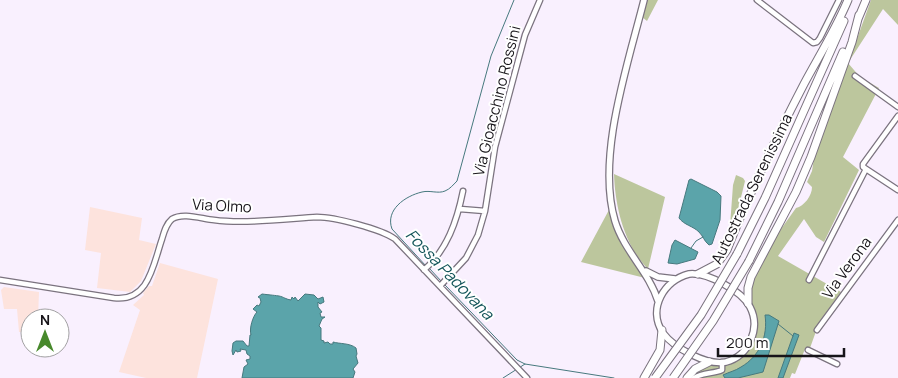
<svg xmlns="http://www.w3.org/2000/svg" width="898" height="378" font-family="Manrope,sans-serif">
<rect width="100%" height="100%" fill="#f9f0fe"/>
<path fill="#fde3dd" d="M90 207 142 218 139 240 156 244 141 281 130 292 97 288 101 253 85 250Z
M160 263 218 279 197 378H146L119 372 140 310 133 305 144 295 143 293 149 286H152Z
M4 287 39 292 38 318H30V332H19L17 309H4L1 290Z"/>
<path fill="#bcc69d" d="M646 0H658L647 21 642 17Z
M871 0H898V25L883 9 848 63 860 77 879 88 843 157 859 170 824 242 816 237 804 219 778 256 841 292 819 323 810 348 805 349 795 374 792 373 790 378H687L690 375 708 365 726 363 738 358 757 325 755 312 751 301 749 286 776 236 796 208C804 206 812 196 812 187L807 182 812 171 814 158Z
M614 174 665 197 648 269C624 245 615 206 614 174Z
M736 175 743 178 745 181 734 226 725 242 730 226 733 185Z
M610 208C619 235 627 256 645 278L581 262Z"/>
<path fill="#5ba4aa" stroke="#47797e" d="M691 179 717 192 721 196 720 220 712 244 709 245C704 241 703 236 699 232 693 226 684 225 679 218L689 180Z
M675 240 698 252 695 259 677 264 668 263 672 245Z
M262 294C270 295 272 295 279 296 284 297 285 299 291 300L292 297 294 299 295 297 298 301 305 294 314 295 318 299 323 297 324 302 320 304 318 302V307L322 312 320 313 321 317H325L322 319 319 326 321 328V340L324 341V343L328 342 330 344H333V342C340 344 350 343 356 348L357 354 356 356 358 363 353 369 355 372 353 378H242L244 367 248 364 246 360 250 359V356L247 354 246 350 240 349 241 351 237 352 236 350 233 355 232 351 233 343 236 341H243L247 346H249L250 335H251C249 328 253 316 257 312L253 309 257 305 259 306 261 302 260 298 258 297Z
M765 315H769L779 321 763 372 738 378H725L723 375C729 372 735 371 741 367 760 356 768 336 765 315Z
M794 333 799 335 783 378H778Z"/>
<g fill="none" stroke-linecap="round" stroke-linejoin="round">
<path stroke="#47797e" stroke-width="1" d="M691 248 696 241 703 237
M426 266 392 229C385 210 405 196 422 192 430 190 438 194 445 191 450 189 453 185 457 181L491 56 514 0
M429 268 442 282
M445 285 517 360 525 364
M778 324 793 336
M503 378 525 364 614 378"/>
<defs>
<path id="minor" d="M757 0 813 43 817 42 820 38 839 0
M855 76 898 107
M898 116 863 164V167L898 190
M460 209 485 211
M424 270C447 250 457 221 463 191
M0 280 114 298C149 302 153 265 162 239 164 232 166 224 172 219 183 212 202 219 214 220 244 224 286 219 317 217 334 217 381 229 395 239L527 378
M809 280 866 169
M440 286 466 258 478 235 485 211 495 147 525 35 540 0
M817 330 898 220
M808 350 837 364
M694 378C703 372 713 374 722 370V362"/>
<path id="major" d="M644 0C628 64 596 157 615 221 624 251 649 272 658 301
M646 271 658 277 675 279
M689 274C707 272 742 291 750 307 761 328 749 356 726 362 707 366 674 348 663 333 647 309 664 280 689 274Z"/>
<path id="highway" d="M858 19 866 0
M737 254 765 198 844 21
M749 261 778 202 843 52
M698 274 717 264 727 250C749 193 776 138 804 84 819 56 836 29 848 0
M748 303V288L751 277 796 192 811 157 852 42 859 15
M644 378 660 350 662 330
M687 378 695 369 709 362"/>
</defs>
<use href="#minor" stroke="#7b737f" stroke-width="7"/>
<use href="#major" stroke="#7b737f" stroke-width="8"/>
<use href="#highway" stroke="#7b737f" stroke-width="9"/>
<use href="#minor" stroke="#fff" stroke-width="4.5"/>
<use href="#major" stroke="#fff" stroke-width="5.5"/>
<use href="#highway" stroke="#fff" stroke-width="7"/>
<defs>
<path id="highway-bridge" d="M655 378 701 315 737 254
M673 378 713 321 749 261"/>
</defs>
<use href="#highway-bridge" stroke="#7b737f" stroke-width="9" stroke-linecap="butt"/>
<use href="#highway-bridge" stroke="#fff" stroke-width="7"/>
</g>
<g text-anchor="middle" stroke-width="4" stroke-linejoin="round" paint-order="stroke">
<g font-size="15" fill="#171419" stroke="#fff">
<text transform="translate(497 101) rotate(-76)" y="5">Via Gioacchino Rossini</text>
<text transform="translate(752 189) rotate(-64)" y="5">Autostrada Serenissima</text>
<text transform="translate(222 206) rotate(3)" y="5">Via Olmo</text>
<text transform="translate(847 268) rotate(-54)" y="5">Via Verona</text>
</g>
<g font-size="16" font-style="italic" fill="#14555a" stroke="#fff">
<text transform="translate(450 274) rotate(46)" y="6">Fossa Padovana</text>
</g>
</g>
<g transform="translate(45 333)"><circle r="24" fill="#ffffff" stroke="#a2a1a3"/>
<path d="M0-4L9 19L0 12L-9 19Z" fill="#48892c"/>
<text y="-8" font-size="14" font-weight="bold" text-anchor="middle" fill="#171419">N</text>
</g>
<path d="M718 348v8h126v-8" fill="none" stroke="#171419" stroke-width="2.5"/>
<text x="726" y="348" font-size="15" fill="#171419" stroke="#ffffff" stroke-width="4" paint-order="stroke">200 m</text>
</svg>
